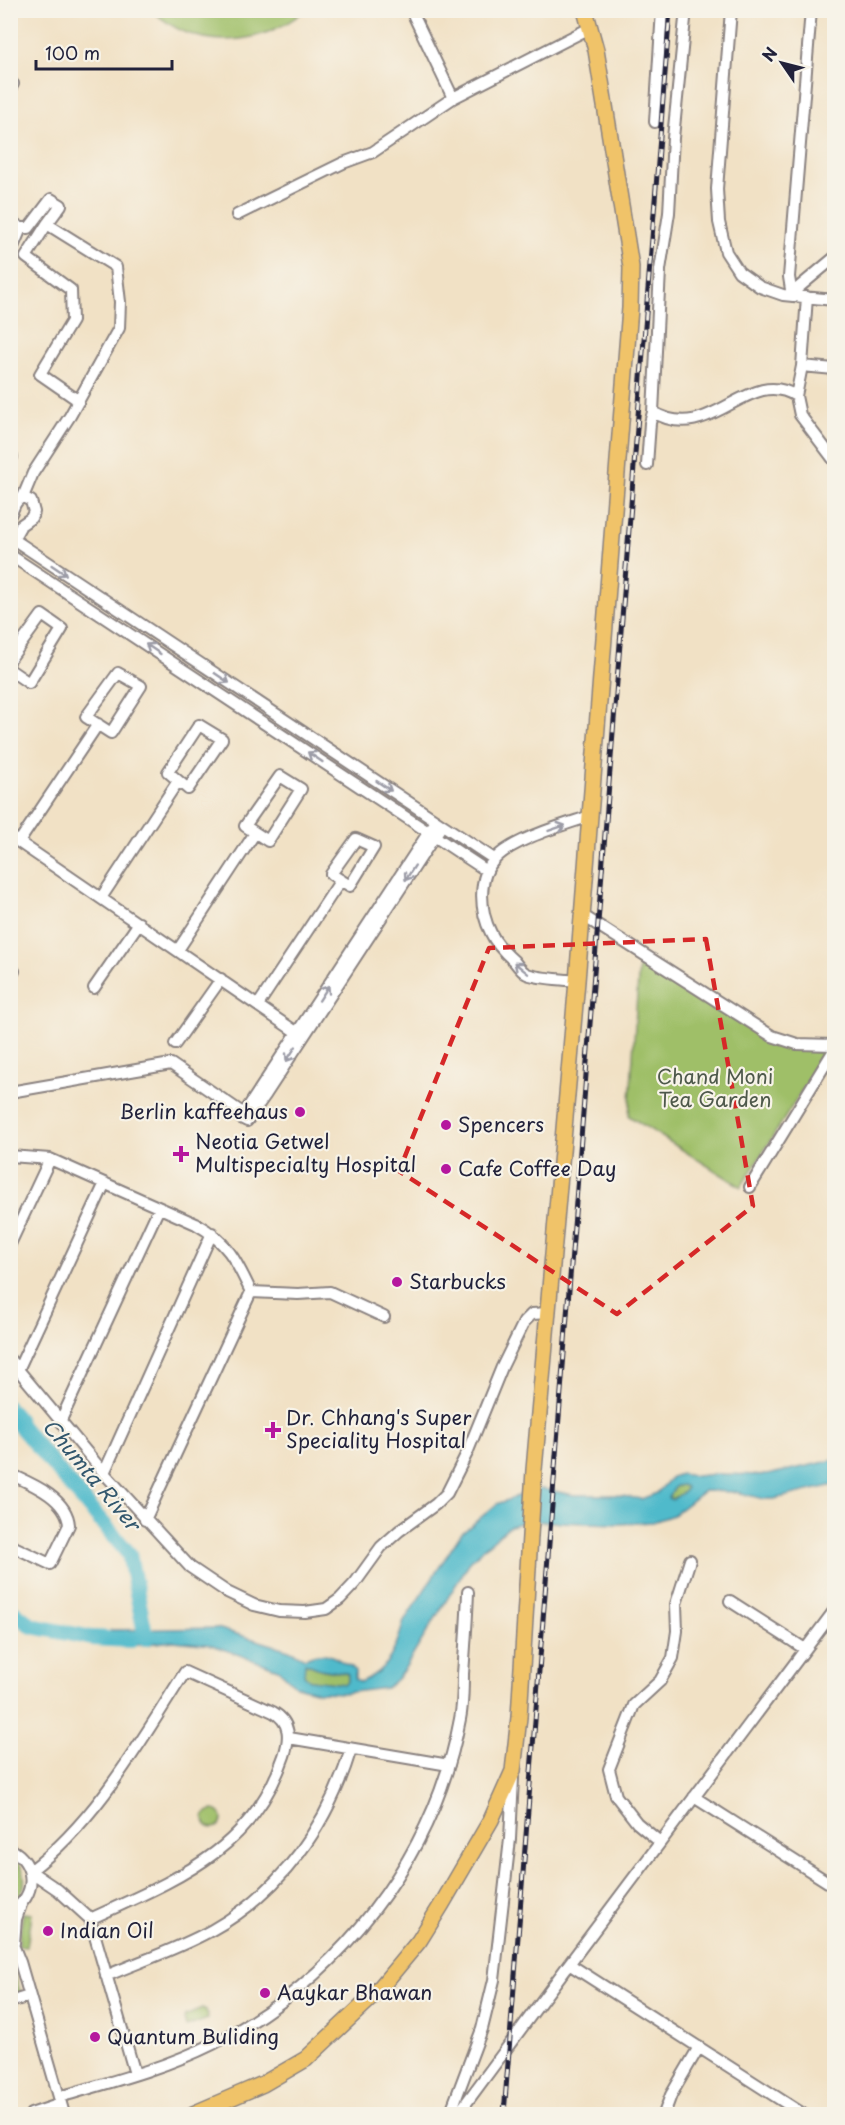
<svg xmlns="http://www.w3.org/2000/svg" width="845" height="2125" font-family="'Playpen Sans',sans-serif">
<rect width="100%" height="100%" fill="#f7f3e8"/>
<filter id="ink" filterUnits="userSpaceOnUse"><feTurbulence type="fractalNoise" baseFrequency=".0167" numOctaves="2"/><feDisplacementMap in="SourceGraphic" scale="12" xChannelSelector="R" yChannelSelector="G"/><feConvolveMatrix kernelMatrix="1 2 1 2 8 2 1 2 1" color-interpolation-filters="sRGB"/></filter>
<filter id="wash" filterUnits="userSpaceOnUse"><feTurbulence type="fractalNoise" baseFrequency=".008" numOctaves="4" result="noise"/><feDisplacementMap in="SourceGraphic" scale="24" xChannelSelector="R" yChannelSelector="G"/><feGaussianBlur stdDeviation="1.35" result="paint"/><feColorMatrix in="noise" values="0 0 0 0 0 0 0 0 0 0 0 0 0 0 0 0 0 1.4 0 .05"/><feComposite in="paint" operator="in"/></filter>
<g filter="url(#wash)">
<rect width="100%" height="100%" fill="#f1e1c5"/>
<path fill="#9fbf68" stroke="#607052" stroke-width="1.5" d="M153 11H304C261 47 196 52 153 11Z
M639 964H644L776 1045 825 1052 822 1059 741 1187 629 1116Z
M682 1485 686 1487 685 1491 672 1500 668 1498 676 1486Z
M305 1663 323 1670 345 1673 348 1675V1681L344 1684 310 1680 306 1678 303 1672Z
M204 1819a9 9 0 1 1 18 0a9 9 0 1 1-18 0Z
M11 1856C29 1868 29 1892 11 1904Z
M23 1913 32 1914 27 1947 18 1946Z
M10 1960 21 1994 14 1997 11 1985Z
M202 2009 206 2011 208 2019 186 2027 184 2019 185 2016Z"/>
<path fill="#4fbacb" stroke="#386e83" stroke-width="1.5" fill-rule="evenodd" d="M834 1460V1485L774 1499H764L736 1492 704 1491 673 1515 653 1522 619 1524 525 1521 508 1527 471 1560 405 1668 397 1679 386 1688 344 1693 319 1692 296 1686 278 1669 212 1645 174 1641 129 1646 108 1644 111 1630 217 1628 289 1650 305 1658C326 1648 333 1657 352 1667L355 1671V1679L361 1682C389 1670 396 1649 404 1621L461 1534 497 1504 531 1491 543 1489 574 1495H616L641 1499 657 1493 672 1477 680 1474 696 1476 715 1474 767 1475ZM682 1485 686 1487 685 1491 672 1500 668 1498 676 1486ZM305 1663 320 1669 345 1673 348 1675V1681L344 1684 310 1680 304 1675Z"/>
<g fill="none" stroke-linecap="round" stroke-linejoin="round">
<path stroke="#4fbacb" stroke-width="3" d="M10 1402C20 1412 28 1418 25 1432"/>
<path stroke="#4fbacb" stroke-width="16" d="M10 1414 129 1554 146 1638
M10 1609 32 1626 92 1638 131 1640"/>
</g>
</g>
<g filter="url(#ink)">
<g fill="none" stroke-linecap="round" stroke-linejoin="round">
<defs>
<path id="minor" d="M411 10 453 98
M731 10 717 189 719 222 726 252 739 272 760 287 783 295 834 300
M10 88 13 84
M655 122 662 10
M237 215 343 163 373 152 453 98 590 28
M10 221 21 228H29L51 199 61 205 47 224 116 267 120 302 119 328 70 416 33 473 23 497C13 502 15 507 10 515
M47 224 26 257 71 290 72 321 40 374 79 401
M10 254 21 228
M792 296 789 277 811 10
M792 296 798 288 834 258
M807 297 802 366 834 369
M796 396 802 366
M653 412C711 447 747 365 796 396L800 415 834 460
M10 456 12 457
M647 465 650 423 653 412 660 270 669 213 673 138 685 19
M10 537 494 859
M13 539 21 525 31 518 34 512 31 501 23 497
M10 555 487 871
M10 659 42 615 62 629 29 683 10 670
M118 673 141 686 111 733 86 717Z
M199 725 222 739 188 789 168 772Z
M280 776 301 789 268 841 245 826Z
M436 821 241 1118 247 1121 266 1094 442 825
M10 836 302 1036
M356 839 374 847 350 886 331 874Z
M19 842 98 724
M101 898 178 781
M582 915 772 1036 797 1044 834 1045
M178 950 255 833
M10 969 14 971 10 975
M577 981C562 979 540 979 527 974 522 972 517 965 514 961 505 953 496 944 491 933 480 912 477 877 495 859 513 839 564 825 590 816
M94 988 139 923
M258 1005 341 880
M175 1044 221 979
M10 1092 171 1064 244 1114
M10 1156 50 1159 196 1224C227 1241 236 1260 251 1292
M750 1187 834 1050
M10 1244 50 1159
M251 1292 298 1294 330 1292 384 1317
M10 1360 104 1473 190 1567 227 1592 254 1605 279 1611 305 1612 326 1609 340 1599 355 1583 381 1547 399 1531 436 1504 447 1493 467 1453 502 1367 524 1322 532 1314 549 1313
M18 1370 105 1183
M61 1420 159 1208
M104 1473 212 1233
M10 1474C32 1484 67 1498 69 1525L50 1564 10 1545
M145 1520 251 1292
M730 1601 805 1649
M289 1738 449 1765
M694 1797 834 1886
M660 1842 637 1823 616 1796 609 1769 634 1705 660 1681 673 1658 677 1631 676 1604 690 1560
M10 1849C37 1862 38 1898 10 1911
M90 1919C174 1880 252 1852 284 1756 290 1738 291 1722 273 1712L185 1672C140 1742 97 1820 30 1871L58 1890 90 1919 135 2074
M10 1937 20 1962 64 2114
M14 1943 16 1919 21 1905
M569 1964 803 2114
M106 1976C141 1961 178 1949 212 1930 282 1891 328 1825 351 1749
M10 2002 29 1996
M59 2097C111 2082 165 2068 213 2044 339 1980 434 1859 460 1719 463 1704 463 1689 463 1674 465 1647 467 1619 468 1592
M31 2114 61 2104
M450 2114 482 2029 494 1980 510 1839 513 1778
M458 2114 569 1964 834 1611
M664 2114 671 2095 699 2047"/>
<path id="highway" d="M193 2114 263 2084 306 2059 375 1994 419 1941 442 1904 491 1820 513 1771 519 1717 534 1470 577 981 630 308 631 267 627 242 596 50 585 10"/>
</defs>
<use href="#minor" stroke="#8a8280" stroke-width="14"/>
<use href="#highway" stroke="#8a8280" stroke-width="18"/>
<use href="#minor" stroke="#fff" stroke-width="10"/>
<use href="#highway" stroke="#f0c369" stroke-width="15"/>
<defs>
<path id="rail" d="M504 2114 670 10"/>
</defs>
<use href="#rail" stroke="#22223b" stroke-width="5"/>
<use href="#rail" stroke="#f7f3e8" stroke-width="3" stroke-dasharray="9" stroke-linecap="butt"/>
</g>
<defs><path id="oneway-shaft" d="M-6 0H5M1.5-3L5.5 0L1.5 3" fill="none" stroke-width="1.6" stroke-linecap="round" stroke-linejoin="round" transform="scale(1.5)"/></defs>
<g stroke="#9c9ca7">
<use href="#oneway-shaft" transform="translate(59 570) rotate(34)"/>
<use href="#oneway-shaft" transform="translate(153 649) rotate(-146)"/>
<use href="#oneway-shaft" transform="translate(222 678) rotate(34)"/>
<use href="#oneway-shaft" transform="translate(315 757) rotate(-146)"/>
<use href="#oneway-shaft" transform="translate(384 786) rotate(34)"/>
<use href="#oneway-shaft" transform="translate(557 828) rotate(-19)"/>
<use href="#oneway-shaft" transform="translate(410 873) rotate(123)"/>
<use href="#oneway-shaft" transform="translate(521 968) rotate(-141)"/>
<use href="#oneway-shaft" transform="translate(324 993) rotate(-57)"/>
<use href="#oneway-shaft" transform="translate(291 1054) rotate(123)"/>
</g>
</g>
<path fill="none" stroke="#d62828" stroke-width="4.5" stroke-dasharray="12 8" stroke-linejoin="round" d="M706 939 753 1206 617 1314 399 1171 489 948Z"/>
<g fill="#b5179e" stroke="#f7f3e8" stroke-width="2">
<circle cx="300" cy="1112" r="6"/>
<circle cx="446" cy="1125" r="6"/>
<path d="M178 1145h6v6h6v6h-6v6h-6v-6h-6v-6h6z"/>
<circle cx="446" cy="1169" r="6"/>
<circle cx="397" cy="1282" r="6"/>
<path d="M270 1421h6v6h6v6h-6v6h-6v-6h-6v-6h6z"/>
<circle cx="48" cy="1931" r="6"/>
<circle cx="265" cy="1993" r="6"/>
<circle cx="95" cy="2037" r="6"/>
</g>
<g text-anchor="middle" stroke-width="4.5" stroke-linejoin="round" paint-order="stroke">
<g font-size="20" fill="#4e594b" stroke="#f7f3e8">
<text x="715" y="1084">Chand Moni<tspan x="715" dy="23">Tea Garden</tspan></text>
</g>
<g font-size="20" fill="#22223b" stroke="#f7f3e8" text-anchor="start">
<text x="288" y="1119" text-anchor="end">Berlin kaffeehaus</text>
<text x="458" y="1132">Spencers</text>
<text x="195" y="1149">Neotia Getwel<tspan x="195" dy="23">Multispecialty Hospital</tspan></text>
<text x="458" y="1176">Cafe Coffee Day</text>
<text x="409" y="1289">Starbucks</text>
<text x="286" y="1425">Dr. Chhang's Super<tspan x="286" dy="23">Speciality Hospital</tspan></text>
<text x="60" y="1938">Indian Oil</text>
<text x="277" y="2000">Aaykar Bhawan</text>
<text x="107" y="2044">Quantum Buliding</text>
</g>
<g font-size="21" font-style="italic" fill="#32576d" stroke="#f7f3e8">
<text transform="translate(91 1475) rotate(50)" y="7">Chumta River</text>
</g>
</g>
<rect width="845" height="2125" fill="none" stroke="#f7f3e8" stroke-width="36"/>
<g transform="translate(782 63) rotate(305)" stroke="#f7f3e8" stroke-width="4.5" paint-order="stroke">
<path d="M0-4.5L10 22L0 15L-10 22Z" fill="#22223b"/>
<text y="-9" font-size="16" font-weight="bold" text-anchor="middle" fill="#22223b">N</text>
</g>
<path d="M36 60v9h136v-9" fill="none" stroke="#22223b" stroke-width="3"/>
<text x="45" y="60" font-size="18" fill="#22223b" stroke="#f7f3e8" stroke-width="4.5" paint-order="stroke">100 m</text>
</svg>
